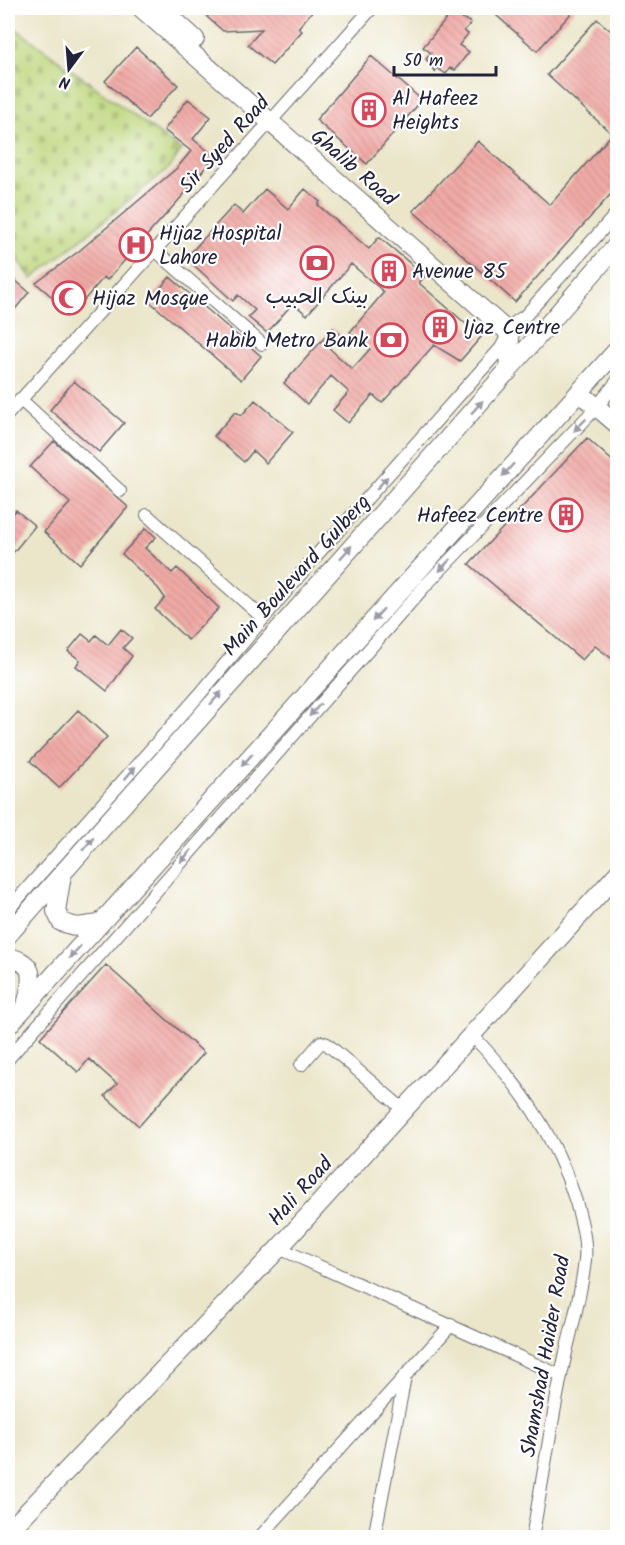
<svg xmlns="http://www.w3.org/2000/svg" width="625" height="1545" font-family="Kalam,'Playpen Sans Arabic',sans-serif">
<defs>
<pattern id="cemetery-stones" width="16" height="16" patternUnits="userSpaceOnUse" patternTransform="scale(1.5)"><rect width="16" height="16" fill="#bdd67b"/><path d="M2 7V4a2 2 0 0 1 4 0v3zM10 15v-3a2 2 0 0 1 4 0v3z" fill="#a2b76b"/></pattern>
<pattern id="building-back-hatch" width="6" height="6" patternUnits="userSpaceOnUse" patternTransform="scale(1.5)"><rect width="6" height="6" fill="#f1aaa6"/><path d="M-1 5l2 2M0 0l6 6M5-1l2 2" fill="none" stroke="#ce9290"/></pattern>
</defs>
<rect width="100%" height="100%" fill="#fff"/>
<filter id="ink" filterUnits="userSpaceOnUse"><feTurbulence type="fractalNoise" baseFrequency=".0167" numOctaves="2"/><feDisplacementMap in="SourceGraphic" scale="12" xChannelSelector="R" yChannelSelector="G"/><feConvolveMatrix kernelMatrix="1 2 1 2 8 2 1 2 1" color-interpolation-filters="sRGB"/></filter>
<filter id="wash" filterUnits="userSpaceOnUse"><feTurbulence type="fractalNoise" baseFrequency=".008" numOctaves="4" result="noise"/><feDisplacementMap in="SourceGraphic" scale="24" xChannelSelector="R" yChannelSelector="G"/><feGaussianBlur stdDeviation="1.35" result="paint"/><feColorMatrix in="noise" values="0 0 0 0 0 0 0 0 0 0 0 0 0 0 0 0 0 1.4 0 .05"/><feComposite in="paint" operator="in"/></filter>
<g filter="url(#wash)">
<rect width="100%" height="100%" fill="#ebe6ca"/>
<path fill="url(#cemetery-stones)" stroke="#707c5b" stroke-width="1.5" d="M8 23 181 150 170 167 32 279 8 245Z"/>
<g id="blocks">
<path fill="url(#building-back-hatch)" d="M215 8H315L298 28 302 31 272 65 248 45 262 29 223 31 207 17Z
M488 8H576L537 51Z
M452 12 471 23 464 31 468 34 459 45 469 52 455 70 450 68 446 74 437 68 435 72 426 59 431 53 423 47Z
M597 19 618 37V186L515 302 413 211 478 141 550 205 612 134 547 75Z
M136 47 178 85 147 119 105 81Z
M371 56 422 100 367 164 316 120Z
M188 99 211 117 193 139 214 156 187 191 107 280 104 277 72 314 36 283 79 251 177 168 191 151 164 130Z
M265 189 288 209 305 189 320 202 318 205 369 249 379 237 425 276 419 283 481 337 460 361 434 345 382 403 373 395 348 423 333 410 349 392 331 376 307 404 284 383 333 328 341 335 329 348 352 369 370 349 350 332 384 292 351 264 307 315 293 303 267 333 248 317 255 310 238 295 233 301 186 258 234 205 243 214Z
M8 274 29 292 8 318Z
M170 277 261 356 241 380 149 301Z
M74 381 124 423 99 452 50 410Z
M255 400 293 432 266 463 253 451 244 462 214 436 235 412 242 415Z
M587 438 618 466V663L595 646 582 660 469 564Z
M54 441 128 507 80 564 44 532 70 503 30 467Z
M16 510 35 526 8 559V520Z
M146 528 156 537 145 548 172 573 177 568 219 608 188 640 155 609 165 598 158 588 122 554Z
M121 629 132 638 123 648 132 656 107 691 76 666 80 660 68 651 82 634 91 641 96 635 108 645Z
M78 710 107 737 59 788 30 761Z
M106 965 204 1053 139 1126 105 1096 117 1084 89 1059 78 1072 40 1038Z"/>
</g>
</g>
<g filter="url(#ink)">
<use href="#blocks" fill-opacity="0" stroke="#68676d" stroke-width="1.5"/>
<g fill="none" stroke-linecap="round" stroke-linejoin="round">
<defs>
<path id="street" d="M155 250 262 344
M20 399 120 491
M8 414 372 8
M147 515 263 618
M8 910 200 694 314 558 501 348C511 331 506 327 525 316L618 212
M471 1034C519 1084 556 1136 576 1202 581 1220 587 1241 585 1260 581 1300 568 1338 561 1376 550 1430 542 1484 532 1538
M8 1059 424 587 597 407 618 380
M301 1065 321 1042 327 1044 404 1110
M279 1248 561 1376
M259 1538 451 1325
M374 1538 405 1377"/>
<path id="secondary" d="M141 8 507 331 510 340 508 372
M161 8 195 39
M579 392 618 425
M62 875 56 911 61 922 77 927 99 924
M8 935C210 705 417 477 618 244
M8 957C39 963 31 982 26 1006
M8 1026 618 349
M8 1532 279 1248 618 873"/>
</defs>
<use href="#street" stroke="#68676d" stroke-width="14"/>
<use href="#secondary" stroke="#68676d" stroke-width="20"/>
<use href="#street" stroke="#fff" stroke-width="12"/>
<use href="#secondary" stroke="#fff" stroke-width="18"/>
</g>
<defs><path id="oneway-solid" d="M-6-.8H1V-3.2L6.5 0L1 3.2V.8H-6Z" transform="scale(1.5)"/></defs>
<g fill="#9c9ca7">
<use href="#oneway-solid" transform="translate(477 407) rotate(-48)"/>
<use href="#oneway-solid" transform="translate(580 425) rotate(135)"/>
<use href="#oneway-solid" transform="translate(508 470) rotate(132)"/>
<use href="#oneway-solid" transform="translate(382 483) rotate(-49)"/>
<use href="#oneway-solid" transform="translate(346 552) rotate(-48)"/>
<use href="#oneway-solid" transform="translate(445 565) rotate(133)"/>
<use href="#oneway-solid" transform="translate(378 615) rotate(132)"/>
<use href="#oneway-solid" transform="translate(216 698) rotate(-49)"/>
<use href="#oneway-solid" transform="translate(315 710) rotate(132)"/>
<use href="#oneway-solid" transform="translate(247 760) rotate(132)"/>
<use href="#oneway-solid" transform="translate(130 773) rotate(-49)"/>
<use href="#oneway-solid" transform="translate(88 844) rotate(-49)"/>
<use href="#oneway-solid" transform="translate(186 856) rotate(131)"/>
<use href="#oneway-solid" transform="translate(75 952) rotate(132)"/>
</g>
</g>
<defs>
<symbol id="building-ring" viewBox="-11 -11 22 22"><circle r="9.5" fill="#fff" stroke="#d1495b" stroke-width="1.5"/><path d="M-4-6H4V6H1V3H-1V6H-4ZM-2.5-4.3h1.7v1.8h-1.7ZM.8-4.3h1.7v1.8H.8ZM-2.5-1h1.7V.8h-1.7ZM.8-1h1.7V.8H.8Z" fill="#d1495b"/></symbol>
<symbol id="hospital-ring" viewBox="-11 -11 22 22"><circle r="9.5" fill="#fff" stroke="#d1495b" stroke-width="1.5"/><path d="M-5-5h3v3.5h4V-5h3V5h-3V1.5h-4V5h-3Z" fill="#d1495b"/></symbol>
<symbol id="bank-ring" viewBox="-11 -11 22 22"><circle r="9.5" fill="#fff" stroke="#d1495b" stroke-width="1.5"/><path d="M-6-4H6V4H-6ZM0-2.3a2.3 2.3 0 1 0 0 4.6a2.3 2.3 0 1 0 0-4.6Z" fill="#d1495b"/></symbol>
<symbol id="mosque-ring" viewBox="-11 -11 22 22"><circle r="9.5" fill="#fff" stroke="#d1495b" stroke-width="1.5"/><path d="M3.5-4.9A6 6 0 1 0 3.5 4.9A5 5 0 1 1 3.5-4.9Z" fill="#d1495b"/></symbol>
</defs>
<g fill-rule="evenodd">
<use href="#building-ring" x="350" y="91" width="38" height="38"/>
<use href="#hospital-ring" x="117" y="226" width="38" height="38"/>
<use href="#bank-ring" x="298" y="244" width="38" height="38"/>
<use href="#building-ring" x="370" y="252" width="38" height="38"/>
<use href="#mosque-ring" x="50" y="279" width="38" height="38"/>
<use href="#building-ring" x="421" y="308" width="38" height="38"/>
<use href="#bank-ring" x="372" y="321" width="38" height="38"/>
<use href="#building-ring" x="547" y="496" width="38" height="38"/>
</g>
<g text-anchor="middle" stroke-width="4.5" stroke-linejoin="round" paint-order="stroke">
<g font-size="21" fill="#22223b" stroke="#fff" text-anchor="start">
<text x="392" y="105">Al Hafeez<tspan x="392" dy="24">Heights</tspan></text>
<text x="159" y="240">Hijaz Hospital<tspan x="159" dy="24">Lahore</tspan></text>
<text x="412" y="278">Avenue 85</text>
<text x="317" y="303" text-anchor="middle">بينک الحبيب</text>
<text x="92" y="305">Hijaz Mosque</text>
<text x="463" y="334">Ijaz Centre</text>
<text x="368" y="347" text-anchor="end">Habib Metro Bank</text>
<text x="543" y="522" text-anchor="end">Hafeez Centre</text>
</g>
<g font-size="21" fill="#22223b" stroke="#fff">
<text transform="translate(224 144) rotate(-48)" y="7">Sir Syed Road</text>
<text transform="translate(354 167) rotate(41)" y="7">Ghalib Road</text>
<text transform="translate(296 575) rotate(-48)" y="7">Main Boulevard Gulberg</text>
<text transform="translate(300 1191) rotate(-48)" y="7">Hali Road</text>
<text transform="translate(545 1356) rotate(-80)" y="7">Shamshad Haider Road</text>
</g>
</g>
<rect width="625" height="1545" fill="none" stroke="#fff" stroke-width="30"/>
<g transform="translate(69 69) rotate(196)" stroke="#ffffff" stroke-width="4.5" paint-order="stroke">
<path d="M0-4.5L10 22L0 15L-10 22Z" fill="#22223b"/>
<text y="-9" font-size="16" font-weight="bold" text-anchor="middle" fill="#22223b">N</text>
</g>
<path d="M394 66v9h102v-9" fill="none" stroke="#22223b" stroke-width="3"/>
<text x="403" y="66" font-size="18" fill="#22223b" stroke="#ffffff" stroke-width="4.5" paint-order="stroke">50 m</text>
</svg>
